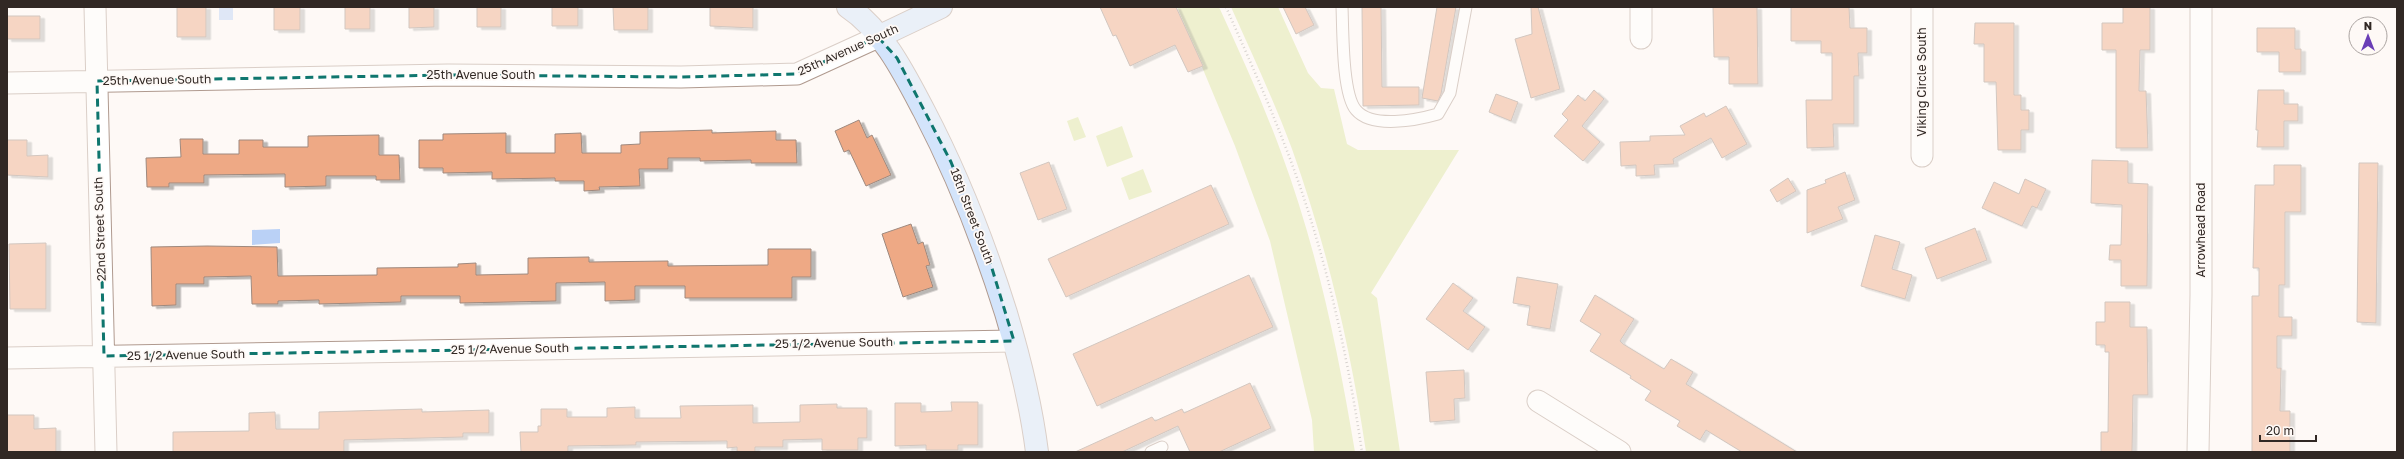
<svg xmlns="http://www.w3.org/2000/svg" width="2404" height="459" font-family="'Golos Text',sans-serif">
<defs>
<filter id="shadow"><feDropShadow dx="4.5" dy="2.5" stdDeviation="0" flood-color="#0004"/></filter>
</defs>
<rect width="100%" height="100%" fill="#fef9f6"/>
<path fill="#dce4a0" d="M1177 7H1219C1241 55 1263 103 1281 152 1317 249 1338 350 1355 452H1314L1312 420 1270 241 1235 146Z
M1231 7H1278L1308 73 1321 88 1334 89 1347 144 1358 150H1459L1371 293 1377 298 1400 452H1366C1351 349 1327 247 1292 149 1274 101 1252 54 1231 7Z
M1078 117 1086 137 1074 141 1067 121Z
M1122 126 1133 157 1107 167 1096 136Z
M1143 169 1152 192 1129 200 1121 178Z"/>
<path fill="#bad1f6" d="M219 7H233V20H219Z
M280 229V243L252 245V230Z"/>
<path fill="#eea985" stroke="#9e897e" filter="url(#shadow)" d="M177 7H206V37H177Z
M274 7H300V30H274Z
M345 7H370V29H345Z
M409 7H434V27L409 28Z
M477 7H501V27H477Z
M552 7H578V26H552Z
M613 7H648V30H614Z
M710 7H753V28L710 26Z
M1100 7H1176L1203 66 1188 72 1175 45 1130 66 1116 35 1113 36Z
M1283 7H1305L1314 25 1296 34Z
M1362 7H1381L1382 87H1419V105L1363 106Z
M1437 7H1456L1441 94 1438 101 1422 98Z
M1531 7H1538L1560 89 1531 98 1515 39 1532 34Z
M1713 7H1757L1758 84H1729V57H1714Z
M1791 7H1849L1850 28H1867V53H1858L1859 76H1854V124H1833L1834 147 1807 148 1806 100H1832V53H1821V41H1791Z
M2123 7H2150V50H2140L2139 91H2146L2148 148H2116V50H2102V23H2123Z
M7 16H40V39H7Z
M1975 23H2014V95H2021V110H2029V130H2021V150H1998L1996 82H1984V44H1974Z
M2257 28H2295V49H2301V72H2279V52H2257Z
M1594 90 1604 99 1582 126 1600 142 1583 161 1554 136 1568 120 1562 114 1578 95 1585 101Z
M2258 90H2284V104H2298V121H2284V147H2257L2258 130H2256Z
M1496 94 1518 102 1511 121 1489 112Z
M1726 106 1747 144 1722 158 1711 138 1673 159 1674 164 1654 165 1655 175 1636 176V165L1621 166 1620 142 1650 141V136L1685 135 1680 126 1704 113 1706 117Z
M859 120 867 138 872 135 891 175 866 186 849 150 844 152 835 131Z
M712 130V133L776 131V140H796L797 163H751V160L700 161V158H668V169H639L640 186 599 187 600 190 584 191V181H555V178L492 179V172L443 173V168H419V140H443V134L506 133V153H555V134L581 133 582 153H621V145L640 144V132Z
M379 135V155H399L400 180H376V176H326V186L285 187V174L204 175V183H169V187H147L146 158 181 157 180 139H203V154H239V140H263V147H308V136Z
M7 140H27V156L48 155V177L7 175Z
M2092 160 2128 161V183L2148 184 2147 286H2121V260H2109L2110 245H2121L2122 205 2091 203Z
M1049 162 1067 209 1038 220 1020 173Z
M2359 163H2378L2376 323 2357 322Z
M2274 165H2301V212H2285V285H2279V317H2292V336H2277V368H2281L2280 411H2290V452H2252V296H2259V268H2253L2255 185H2274Z
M1845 172 1855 200 1838 207 1843 219 1807 233V190L1826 183 1825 180Z
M1788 178 1796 191 1777 202 1770 190Z
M2025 179 2046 189 2037 208 2032 206 2022 226 1982 208 1994 182 2019 194Z
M1211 185 1229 224 1066 297 1048 259Z
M911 224 918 244 923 242 930 265 926 266 933 287 903 297 882 234Z
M1975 228 1987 260 1937 279 1925 248Z
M1875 235 1900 242 1892 269 1912 275 1905 299 1861 286Z
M46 243V309H10L9 244Z
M207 246 277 247 278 276 377 275V268L458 267V264L476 263V275L528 274V258L589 257V262L668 261V266L768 265V249H811V277H792V298H685V286H635V300L605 301V282L556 283V301L460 303V296H401V302L319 304V300L278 301V304H252L251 276 204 277V284H176V305L152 306 151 247Z
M1249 275 1273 327 1097 406 1073 354Z
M1517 277 1558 284 1550 329 1527 325 1530 306 1513 303Z
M1453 283 1473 298 1463 311 1485 327 1468 350 1426 319Z
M1595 295 1634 319 1620 341 1623 344 1664 369 1671 359 1693 372 1686 384 1797 452H1742L1706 430 1700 440 1677 426 1680 421 1645 400 1651 391 1630 378 1631 376 1590 351 1601 334 1580 321Z
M2105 302H2130V327H2147L2148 395H2133L2132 452H2101V432H2108L2109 352H2105V345H2096V322H2105Z
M1464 370 1465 398 1454 399 1455 420 1430 422 1426 372Z
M1250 383 1271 428 1219 452H1190L1178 426 1122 452H1075L1152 417 1155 421 1182 409 1184 413Z
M951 402H978V445H958V450H926V445L895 446V403H921V412L952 411Z
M837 404V408H867V438H858V450H822V439L783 440V447H755V452H737V447L727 448V441L636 442V445L568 446V452H521L520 432H538V426H541V409H567V417H607V408L635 407V418H681L680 406 753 405V423L800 422V405Z
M422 409V412L489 410V433H463V437L344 440V452H173V432L249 431V413L275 412 276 429H319V412Z
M7 415H34V429L56 428V452H7Z"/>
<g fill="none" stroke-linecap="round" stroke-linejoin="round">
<defs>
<path id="lane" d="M1342 7C1343 29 1342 94 1356 110 1372 129 1417 120 1438 114L1450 93 1466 7
M1151 452 1162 447"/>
<path id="street" d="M95 7 106 452
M1641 7V38
M1922 7V156
M7 83 448 75 681 77 797 74 878 37
M7 358 1014 341
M1538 401 1620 452
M2198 452 2201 295V7"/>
<path id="secondary" d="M848 7C883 30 905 75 924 111 958 176 984 243 1006 313 1020 360 1031 404 1037 452
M878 37 941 7"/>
</defs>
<use href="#lane" stroke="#b09a8f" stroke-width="13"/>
<use href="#street" stroke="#b09a8f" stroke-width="23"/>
<use href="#secondary" stroke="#b09a8f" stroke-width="24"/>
<path stroke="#aaa3a0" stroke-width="2.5" stroke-dasharray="1 3" stroke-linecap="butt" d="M1226 7C1245 50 1265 94 1282 138 1322 238 1346 345 1362 452"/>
<use href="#lane" stroke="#fff" stroke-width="11"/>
<use href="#street" stroke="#fff" stroke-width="21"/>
<use href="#secondary" stroke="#d3e4fb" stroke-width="22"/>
</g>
<path d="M0 0H2404V459H0ZM878 37 897 58 951 162 987 252 1014 341 104 356 97 81 448 75 681 77 797 74Z" fill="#fef9f6" fill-opacity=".55" fill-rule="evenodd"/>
<path fill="none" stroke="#0f766e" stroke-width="3" stroke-dasharray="8 5" stroke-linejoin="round" d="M878 37 897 58 951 162 987 252 1014 341 104 356 97 81 448 75 681 77 797 74Z"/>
<g text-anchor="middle" stroke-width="3.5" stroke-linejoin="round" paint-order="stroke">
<g font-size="12" fill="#312824" stroke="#fef9f6">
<text transform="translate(848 50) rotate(-24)" y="4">25th Avenue South</text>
<text x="481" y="79">25th Avenue South</text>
<text transform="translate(157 80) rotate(-1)" y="4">25th Avenue South</text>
<text transform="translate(1922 82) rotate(-90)" y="4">Viking Circle South</text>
<text transform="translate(972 216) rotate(69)" y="4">18th Street South</text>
<text transform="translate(100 229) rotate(-92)" y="4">22nd Street South</text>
<text transform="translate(2201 230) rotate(-90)" y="4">Arrowhead Road</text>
<text transform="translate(834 343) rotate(-1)" y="4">25 1/2 Avenue South</text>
<text transform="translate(510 349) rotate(-1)" y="4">25 1/2 Avenue South</text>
<text transform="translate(186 355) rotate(-1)" y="4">25 1/2 Avenue South</text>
</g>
</g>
<rect width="2404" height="459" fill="none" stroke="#312824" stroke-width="16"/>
<g transform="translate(2368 36)"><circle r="19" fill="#fef9f6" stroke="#aca5a2"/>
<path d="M0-3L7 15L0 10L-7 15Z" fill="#6a3eb6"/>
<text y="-6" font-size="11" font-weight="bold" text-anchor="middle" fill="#312824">N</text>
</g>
<path d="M2260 435v6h56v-6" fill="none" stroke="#312824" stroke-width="2"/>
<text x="2266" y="435" font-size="12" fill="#312824" stroke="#fef9f6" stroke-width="3" paint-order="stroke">20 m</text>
</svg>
